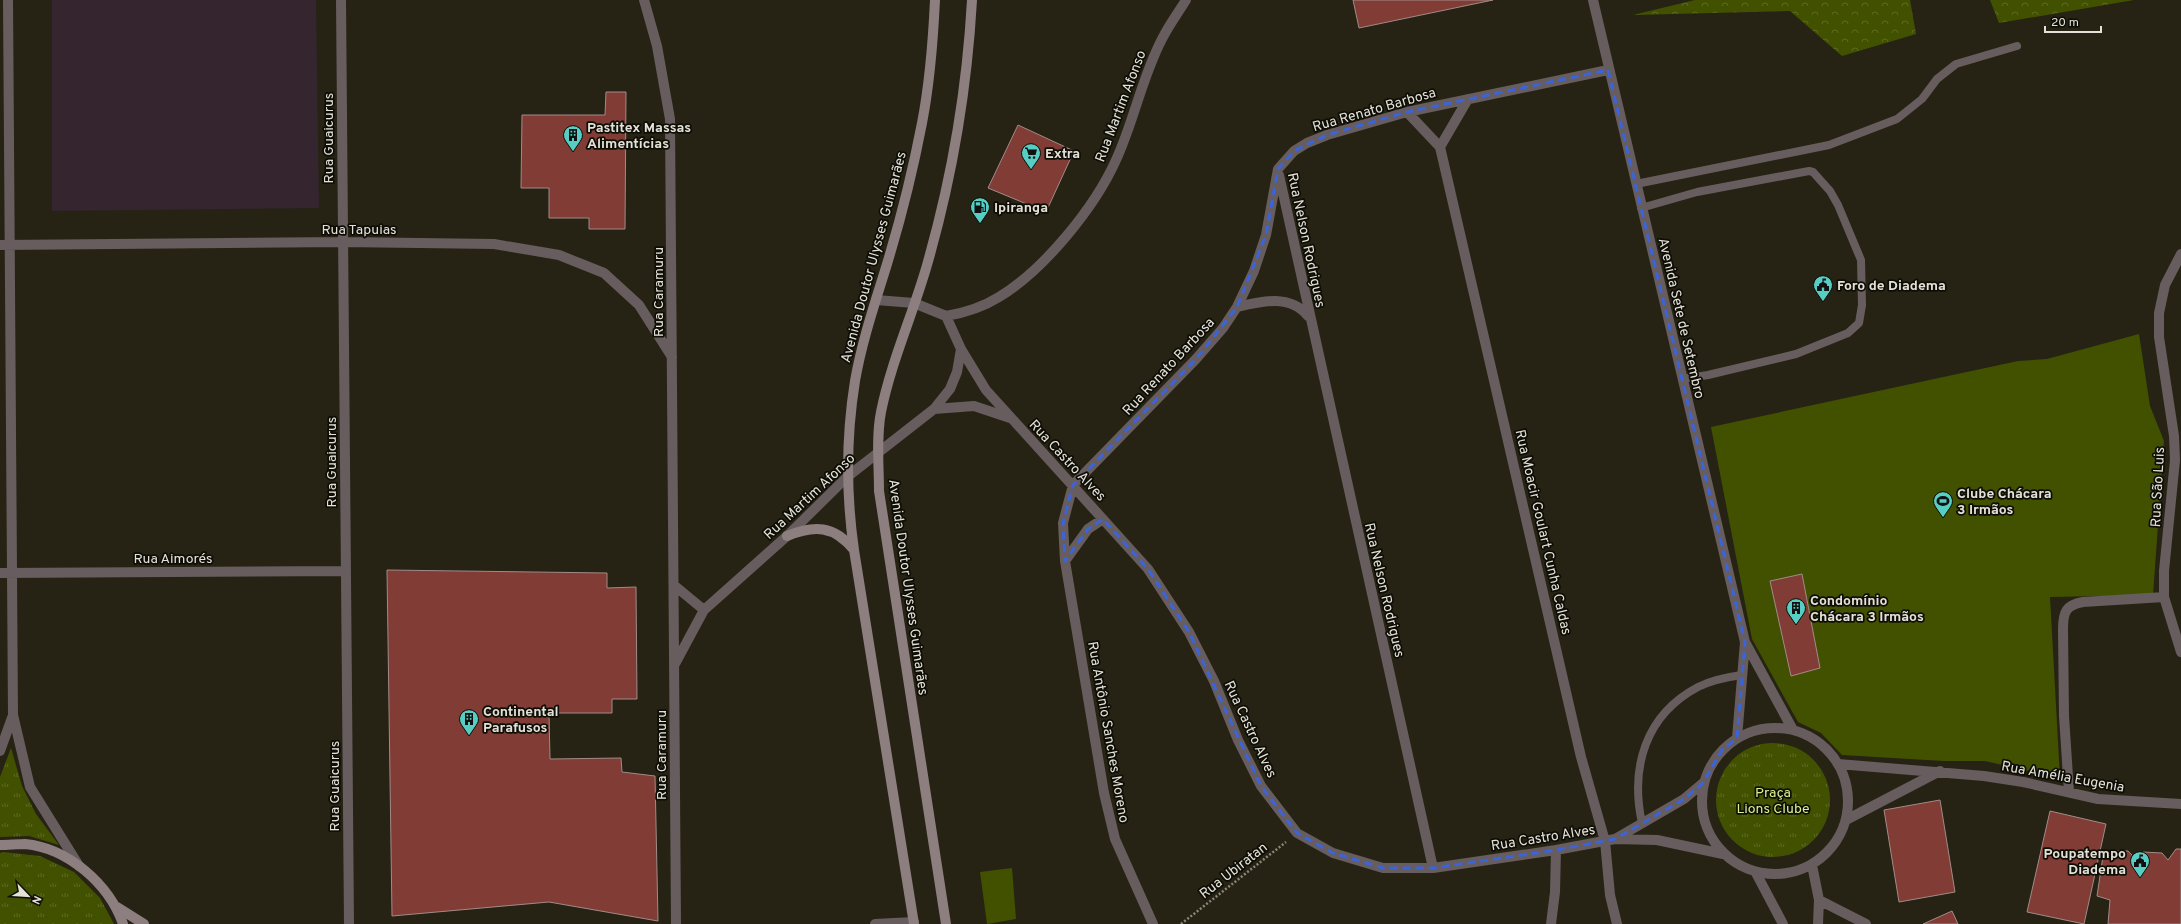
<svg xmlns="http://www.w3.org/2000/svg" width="2181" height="924" font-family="Overpass,sans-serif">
<defs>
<pattern id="forest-crowns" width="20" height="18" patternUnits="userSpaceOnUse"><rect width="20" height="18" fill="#425100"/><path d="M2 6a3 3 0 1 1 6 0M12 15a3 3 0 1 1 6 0" fill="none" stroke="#5d6a24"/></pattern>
<pattern id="park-tufts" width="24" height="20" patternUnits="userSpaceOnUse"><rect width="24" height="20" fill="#425100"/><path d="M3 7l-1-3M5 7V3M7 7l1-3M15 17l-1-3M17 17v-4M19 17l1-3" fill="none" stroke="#5d6a24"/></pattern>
</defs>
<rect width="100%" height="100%" fill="#262314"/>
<path fill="#34252f" d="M52 0H316L319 208 52 211Z"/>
<path fill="#425100" d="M2139 334 2150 406 2164 441 2153 595 2050 597 2060 778 1985 761H1944L1842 755 1821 733 1798 722 1752 639 1711 427 2018 361 2047 359Z
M1012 868 1016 919 987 924 980 872Z"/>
<path fill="url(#forest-crowns)" d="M1695 0H1910L1916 34 1842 56 1790 11 1633 15Z
M1990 0H2134L1999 23Z"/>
<path fill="url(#park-tufts)" d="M1716 800a57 57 0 1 1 114 0a57 57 0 1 1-114 0Z
M11 748 22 786 36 814 59 845 29 836 0 837V777Z
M3 852 40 856 74 872 100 898 114 924H0V853Z"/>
<path fill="#823c36" stroke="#a18b88" d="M1353 0H1493L1359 28Z
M606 92H626L625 229H589V218H549V188H521L522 115H605Z
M1018 125 1074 151 1046 212 988 188Z
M387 570 607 573V588L636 587 637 699H612V713H549L550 759 621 758 622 772 655 776 658 921 549 902 392 916Z
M1802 574 1820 668 1791 676 1770 581Z
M1940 800 1955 892 1899 902 1884 810Z
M2050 811 2106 824 2084 924 2027 912Z
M2176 849H2181V924H2108L2110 900 2097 896 2103 856 2113 851H2128L2136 859 2143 852 2162 853 2168 860Z
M1952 911 1958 924H1923Z"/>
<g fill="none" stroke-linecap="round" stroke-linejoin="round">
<path stroke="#8a887b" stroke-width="2.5" stroke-dasharray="2 2" stroke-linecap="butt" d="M1181 924 1286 842"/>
<path stroke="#675d5e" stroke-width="8" d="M1636 184 1829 145 1897 119 1922 99 1937 79 1956 64 2017 46
M1641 208 1697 192 1809 171 1813 172 1830 191 1838 205 1861 260 1862 305 1859 323 1848 333 1796 354 1708 375 1682 379
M1642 823C1630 768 1645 715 1698 687 1712 680 1727 677 1742 675"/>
<path stroke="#675d5e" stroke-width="10" d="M8 0 13 715 30 787 79 866
M341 0 349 924
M644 0 657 46 670 119 676 924
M1593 0 1745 642 1793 730
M1407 112 1440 147 1581 757 1605 841 1610 895 1617 924
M1440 147 1468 99
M1279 175 1433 868
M0 245 343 242 494 244 559 255 604 273 639 305 672 357
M2181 254 2165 285 2159 313V337L2174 436 2175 460 2164 571V597L2181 652
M876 300 914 303 946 316 961 349 986 390 1148 569 1189 632 1214 681 1238 740 1261 786 1297 833 1333 853 1383 868H1433L1556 850 1615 839 1657 840 1723 854
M1237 307C1262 301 1290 294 1308 316
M946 316C964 313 983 307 999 297 1044 270 1095 207 1116 160 1134 121 1142 77 1162 39 1169 25 1178 13 1186 0
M934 409 974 406 1010 418
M1065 561 1088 529 1103 519
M0 573 346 571
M675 586 704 610
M675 664 704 610 787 536 847 477 934 409 950 389 957 372 961 349
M1702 801a73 73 0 1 1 146 0a73 73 0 1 1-146 0Z
M1737 738 1745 642
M0 751 13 715
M1838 764 1984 776 2023 782 2098 799 2181 804
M2069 792 2064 716 2063 629C2063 612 2066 605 2083 602L2164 597
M1846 820 1940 771
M1615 839 1684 799 1703 783
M1812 865 1819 900 1818 924
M1756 873 1783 924
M1819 900 1866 924
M875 924 914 922
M1153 924 1115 839 1104 793 1065 561 1063 523 1073 485 1196 359 1223 328 1237 307 1254 271 1266 235 1278 169 1294 151 1307 143 1327 135 1407 112 1608 70
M1551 924 1555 892 1556 850"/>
<path stroke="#8d7e7f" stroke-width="10" d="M787 536C814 525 834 525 854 550
M0 845C8 845 17 844 25 844 68 848 109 884 123 924
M117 907 144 924
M914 924 854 550C846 494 846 437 855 381 862 341 875 303 887 264 901 218 913 170 922 123 930 82 933 42 935 0
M946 924 879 491C879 465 876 437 881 412 891 362 913 314 927 265 952 178 967 90 972 0"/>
</g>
<path fill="none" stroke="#3b64d8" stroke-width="3" stroke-dasharray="8 5" stroke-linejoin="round" d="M1608 70 1745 642 1737 738 1722 750 1703 783 1684 799 1615 839 1556 850 1433 868H1383L1333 853 1297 833 1261 786 1189 632 1148 569 1103 519 1088 529 1065 561 1063 523 1073 485 1196 359 1237 307 1266 235 1278 169 1294 151 1327 135 1407 112Z"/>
<defs>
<symbol id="building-pin" viewBox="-11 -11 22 30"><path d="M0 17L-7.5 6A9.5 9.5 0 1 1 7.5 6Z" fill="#56cec3" stroke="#0e0d06"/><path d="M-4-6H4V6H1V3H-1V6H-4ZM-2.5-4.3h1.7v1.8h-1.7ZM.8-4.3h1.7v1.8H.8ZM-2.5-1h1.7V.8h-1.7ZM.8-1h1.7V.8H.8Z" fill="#111"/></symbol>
<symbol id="supermarket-pin" viewBox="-11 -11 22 30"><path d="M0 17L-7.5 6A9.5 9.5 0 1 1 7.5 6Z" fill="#56cec3" stroke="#0e0d06"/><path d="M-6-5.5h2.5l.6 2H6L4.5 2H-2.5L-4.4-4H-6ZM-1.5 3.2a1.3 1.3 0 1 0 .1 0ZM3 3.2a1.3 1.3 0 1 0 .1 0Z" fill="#111"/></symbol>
<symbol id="fuel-pin" viewBox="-11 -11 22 30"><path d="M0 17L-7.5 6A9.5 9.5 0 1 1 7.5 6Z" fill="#56cec3" stroke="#0e0d06"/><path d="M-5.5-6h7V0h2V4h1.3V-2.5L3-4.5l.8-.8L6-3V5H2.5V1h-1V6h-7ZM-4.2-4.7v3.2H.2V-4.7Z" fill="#111"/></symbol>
<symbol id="civic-pin" viewBox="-11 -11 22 30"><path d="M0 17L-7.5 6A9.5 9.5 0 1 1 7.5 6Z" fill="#56cec3" stroke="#0e0d06"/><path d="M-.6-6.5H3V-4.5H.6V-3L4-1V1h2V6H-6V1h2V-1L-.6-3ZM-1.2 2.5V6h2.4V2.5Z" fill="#111"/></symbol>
<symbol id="stadium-pin" viewBox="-11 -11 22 30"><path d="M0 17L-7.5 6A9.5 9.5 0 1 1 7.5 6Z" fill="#56cec3" stroke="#0e0d06"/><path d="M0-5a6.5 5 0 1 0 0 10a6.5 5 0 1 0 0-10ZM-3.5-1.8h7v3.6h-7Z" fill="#111"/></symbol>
</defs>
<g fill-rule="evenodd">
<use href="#building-pin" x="562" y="124" width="22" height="30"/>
<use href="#supermarket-pin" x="1020" y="142" width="22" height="30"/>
<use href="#fuel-pin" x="969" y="196" width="22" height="30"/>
<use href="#civic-pin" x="1812" y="274" width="22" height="30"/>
<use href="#stadium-pin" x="1932" y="490" width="22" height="30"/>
<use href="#building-pin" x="1785" y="597" width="22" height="30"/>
<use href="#building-pin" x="458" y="708" width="22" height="30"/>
<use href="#civic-pin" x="2129" y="850" width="22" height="30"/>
</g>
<g text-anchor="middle" stroke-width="3.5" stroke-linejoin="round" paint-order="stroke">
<g font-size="14" fill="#e4e2d8" stroke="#0e0d06">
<text transform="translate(1120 106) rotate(-69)" y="5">Rua Martim Afonso</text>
<text transform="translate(1374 109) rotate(-16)" y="5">Rua Renato Barbosa</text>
<text transform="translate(328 138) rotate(-90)" y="5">Rua Guaicurus</text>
<text x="359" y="234">Rua Tapuias</text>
<text transform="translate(1307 240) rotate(78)" y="5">Rua Nelson Rodrigues</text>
<text transform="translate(873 257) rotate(-75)" y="5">Avenida Doutor Ulysses Guimarães</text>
<text transform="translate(658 292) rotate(-90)" y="5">Rua Caramuru</text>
<text transform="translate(1682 318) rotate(77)" y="5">Avenida Sete de Setembro</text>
<text transform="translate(1168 366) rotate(-47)" y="5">Rua Renato Barbosa</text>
<text transform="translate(1068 460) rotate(47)" y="5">Rua Castro Alves</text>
<text transform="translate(331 462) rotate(-90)" y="5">Rua Guaicurus</text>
<text transform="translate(2157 487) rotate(-87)" y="5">Rua São Luis</text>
<text transform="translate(809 496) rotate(-43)" y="5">Rua Martim Afonso</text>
<text transform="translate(1544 532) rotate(77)" y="5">Rua Moacir Goulart Cunha Caldas</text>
<text x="173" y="563">Rua Aimorés</text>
<text transform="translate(909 587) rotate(82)" y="5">Avenida Doutor Ulysses Guimarães</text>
<text transform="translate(1385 590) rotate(77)" y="5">Rua Nelson Rodrigues</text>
<text transform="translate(1251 729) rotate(65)" y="5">Rua Castro Alves</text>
<text transform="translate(1109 732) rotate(80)" y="5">Rua Antônio Sanches Moreno</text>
<text transform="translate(661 755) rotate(-90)" y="5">Rua Caramuru</text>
<text transform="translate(2063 776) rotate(10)" y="5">Rua Amélia Eugenia</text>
<text transform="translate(334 786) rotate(-90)" y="5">Rua Guaicurus</text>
<text transform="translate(1543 837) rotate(-9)" y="5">Rua Castro Alves</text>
<text transform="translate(1233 870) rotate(-38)" y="5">Rua Ubiratan</text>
</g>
<g font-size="14" font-weight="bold" fill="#e4e2d8" stroke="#0e0d06" text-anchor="start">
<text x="587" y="132">Pastitex Massas<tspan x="587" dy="16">Alimentícias</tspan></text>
<text x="1045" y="158">Extra</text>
<text x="994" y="212">Ipiranga</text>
<text x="1837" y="290">Foro de Diadema</text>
<text x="1957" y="498">Clube Chácara<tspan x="1957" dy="16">3 Irmãos</tspan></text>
<text x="1810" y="605">Condomínio<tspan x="1810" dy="16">Chácara 3 Irmãos</tspan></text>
<text x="483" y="716">Continental<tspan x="483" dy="16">Parafusos</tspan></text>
<text x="2126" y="858" text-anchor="end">Poupatempo<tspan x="2126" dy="16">Diadema</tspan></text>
</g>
<g font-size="14" fill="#d7f18e" stroke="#0e0d06">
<text x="1773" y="797">Praça<tspan x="1773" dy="16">Lions Clube</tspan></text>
</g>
</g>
<g transform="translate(28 896) rotate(115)" stroke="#0e0d06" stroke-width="3" paint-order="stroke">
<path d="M0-3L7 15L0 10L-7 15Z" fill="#e4e2d8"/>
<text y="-6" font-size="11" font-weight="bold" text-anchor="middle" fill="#e4e2d8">N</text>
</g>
<path d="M2045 26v6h56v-6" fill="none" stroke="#e4e2d8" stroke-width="2"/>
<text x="2051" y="26" font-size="12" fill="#e4e2d8" stroke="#0e0d06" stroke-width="3" paint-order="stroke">20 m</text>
</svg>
